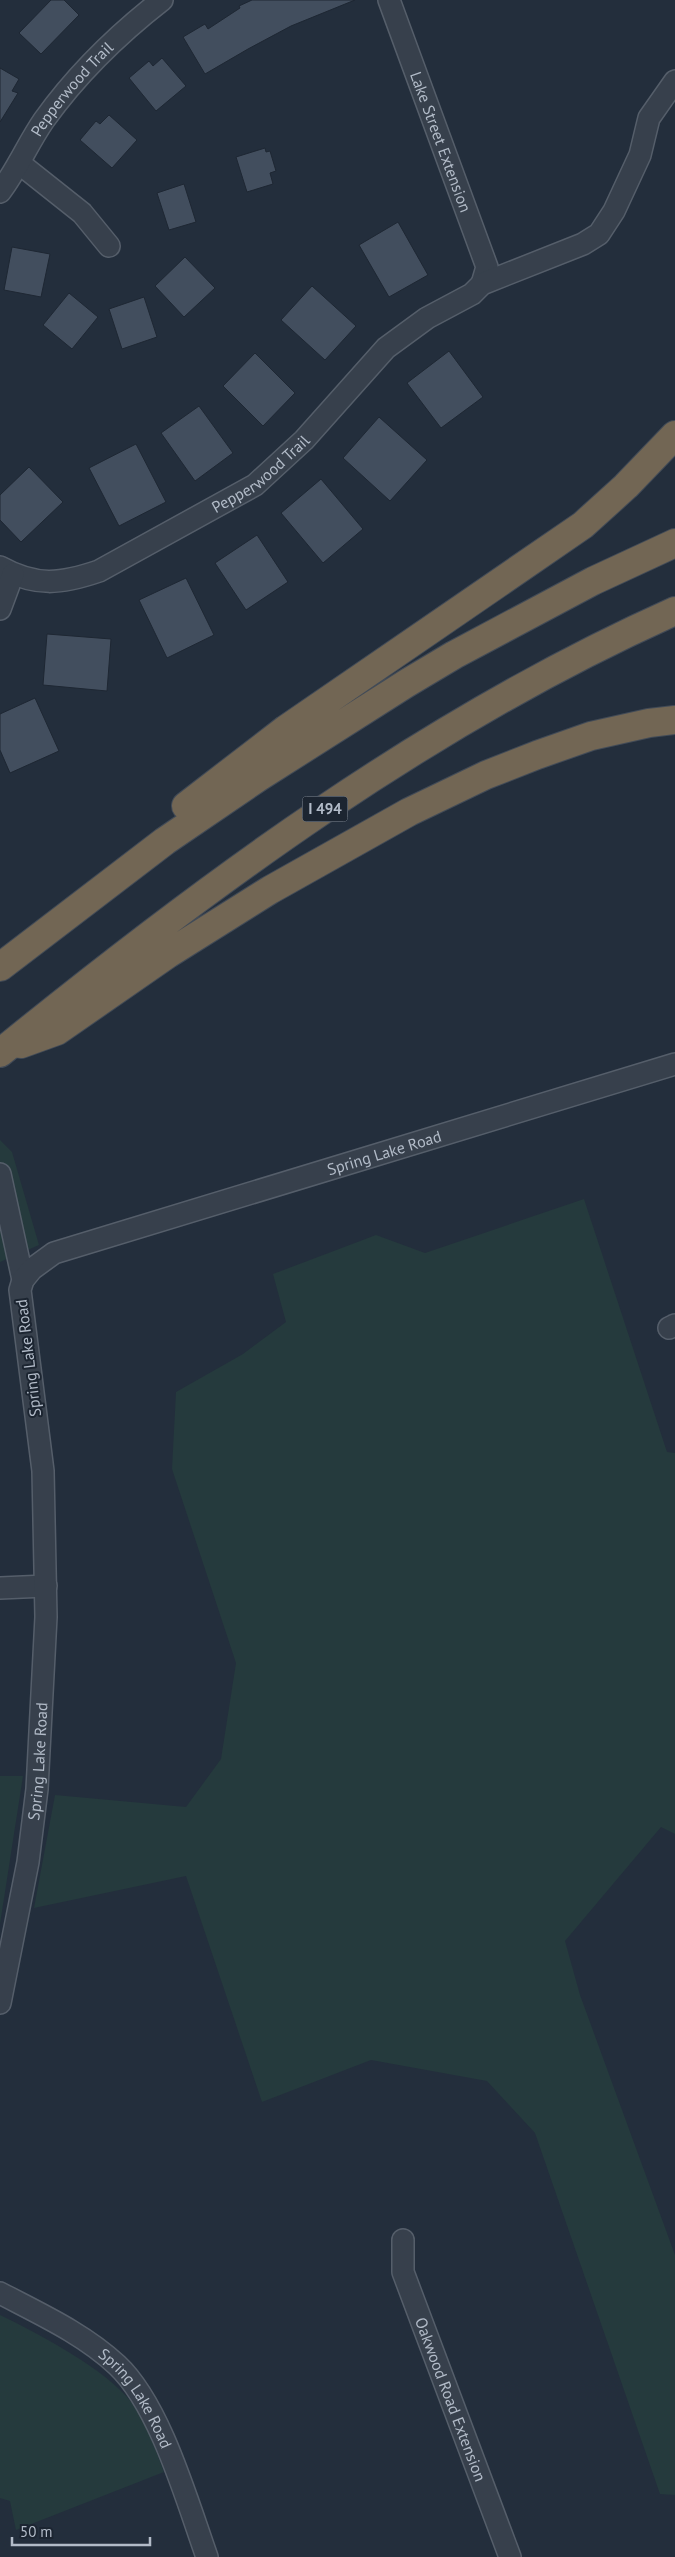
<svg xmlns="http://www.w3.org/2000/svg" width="675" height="2557" font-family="'PT Sans',sans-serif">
<rect width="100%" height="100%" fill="#232e3c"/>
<path fill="#253a3d" d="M0 1140 12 1152 39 1245 0 1262Z
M584 1199 667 1452 675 1453V1834L661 1827 565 1941 580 1995 675 2255V2495L660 2494 535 2133 487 2081 371 2060 262 2102 186 1876 34 1908 55 1795 186 1807 221 1759 236 1663 172 1469 176 1392 243 1354 286 1322 273 1274 376 1235 425 1253Z
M0 1776H23L0 1924Z
M0 2315C39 2334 106 2369 132 2403 148 2424 155 2449 164 2472L16 2530 10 2501 0 2498Z"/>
<path fill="#424e5e" stroke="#1e2733" d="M51 0H64L79 15 41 54 19 33Z
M252 0H355L291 26 248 49 205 74 183 37 205 24 208 29 240 8 239 6Z
M162 58 186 86 156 111 129 78 149 61 153 66Z
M0 68 19 79 12 91 18 93 0 122Z
M109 115 137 140 112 168 80 140 96 121 100 124Z
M265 148 266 152 270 151 276 171 270 173 273 184 247 192 236 157Z
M184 184 196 222 169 230 157 193Z
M398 222 428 275 389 297 359 245Z
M12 247 50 254 41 297 4 290Z
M185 257 215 288 184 317 155 286Z
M312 286 356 326 325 360 281 320Z
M69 293 98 317 72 349 43 325Z
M144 297 157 337 122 349 109 309Z
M449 351 483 397 441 428 407 383Z
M255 353 295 393 263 426 223 386Z
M199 406 233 453 195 481 161 433Z
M379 417 427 460 390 501 343 458Z
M136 444 166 502 119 526 89 468Z
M29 467 63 502 21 542 0 520V495Z
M321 479 363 529 323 563 281 513Z
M257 535 288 582 246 610 215 563Z
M186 578 214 635 167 658 139 600Z
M47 634 111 639 107 691 43 685Z
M35 698 59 751 10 773 0 750V714Z"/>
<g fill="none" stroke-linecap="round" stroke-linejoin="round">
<defs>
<g id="minor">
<path id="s1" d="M389 0 487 267 482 284"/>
<path d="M19 163 82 213 109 246"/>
<path id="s2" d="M0 192C17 170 28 143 44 120 77 74 117 35 162 0"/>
<path id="s3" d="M0 567C36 587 61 584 99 571L255 485 304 440 386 348 427 318 472 294 482 284 583 244 599 234 614 211 640 155 649 118 675 81"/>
<path d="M0 609 13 574"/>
<path d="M0 1174 23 1280"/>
<path d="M669 1328 675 1325"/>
<path d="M0 1588 46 1586"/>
<path id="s4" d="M0 2003 28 1862 37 1789 46 1617 43 1471 20 1290 23 1280 32 1269 54 1253 675 1064"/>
<path id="s5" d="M403 2240V2272L510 2557"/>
<path id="s6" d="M0 2293C40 2314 84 2334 117 2365 160 2405 187 2501 207 2557"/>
</g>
<path id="highway" d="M186 806 286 729 583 525 626 486 675 435
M0 967 165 841 259 777 407 683 454 655 593 581 675 543
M21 1044 57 1031 168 954 270 890 409 812 486 775 537 755 591 736 649 723 675 720
M0 1053C208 884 429 721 675 611"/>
</defs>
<use href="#minor" stroke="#555e6a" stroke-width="24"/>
<use href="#highway" stroke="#424b57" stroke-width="30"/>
<use href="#minor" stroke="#37404c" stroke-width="21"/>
<use href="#highway" stroke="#726654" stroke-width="28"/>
</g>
<g text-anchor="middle" stroke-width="4" stroke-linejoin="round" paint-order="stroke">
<rect fill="#1c2531" stroke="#858e9b" stroke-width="1" x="302.5" y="796.5" width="45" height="25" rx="4"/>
<g font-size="15" font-weight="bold" fill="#b2bbc8">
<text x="325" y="814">I 494</text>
</g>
<g font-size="16" fill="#b2bbc8" stroke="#1c2531">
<text dy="6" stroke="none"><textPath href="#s2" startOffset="126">Pepperwood Trail</textPath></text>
<text dy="6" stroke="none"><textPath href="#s1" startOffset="151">Lake Street Extension</textPath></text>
<text dy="6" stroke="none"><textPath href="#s3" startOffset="292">Pepperwood Trail</textPath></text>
<text dy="6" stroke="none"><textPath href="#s4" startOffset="1115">Spring Lake Road</textPath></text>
<text transform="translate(28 1358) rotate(-97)" y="6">Spring Lake Road</text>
<text dy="6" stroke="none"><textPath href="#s4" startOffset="245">Spring Lake Road</textPath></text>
<text dy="6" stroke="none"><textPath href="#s5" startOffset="168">Oakwood Road Extension</textPath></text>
<text dy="6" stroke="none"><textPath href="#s6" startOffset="176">Spring Lake Road</textPath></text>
</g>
</g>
<path d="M12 2537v8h138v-8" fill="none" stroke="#b2bbc8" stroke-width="2.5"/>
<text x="20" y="2537" font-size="15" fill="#b2bbc8" stroke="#1c2531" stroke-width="4" paint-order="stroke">50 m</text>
</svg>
